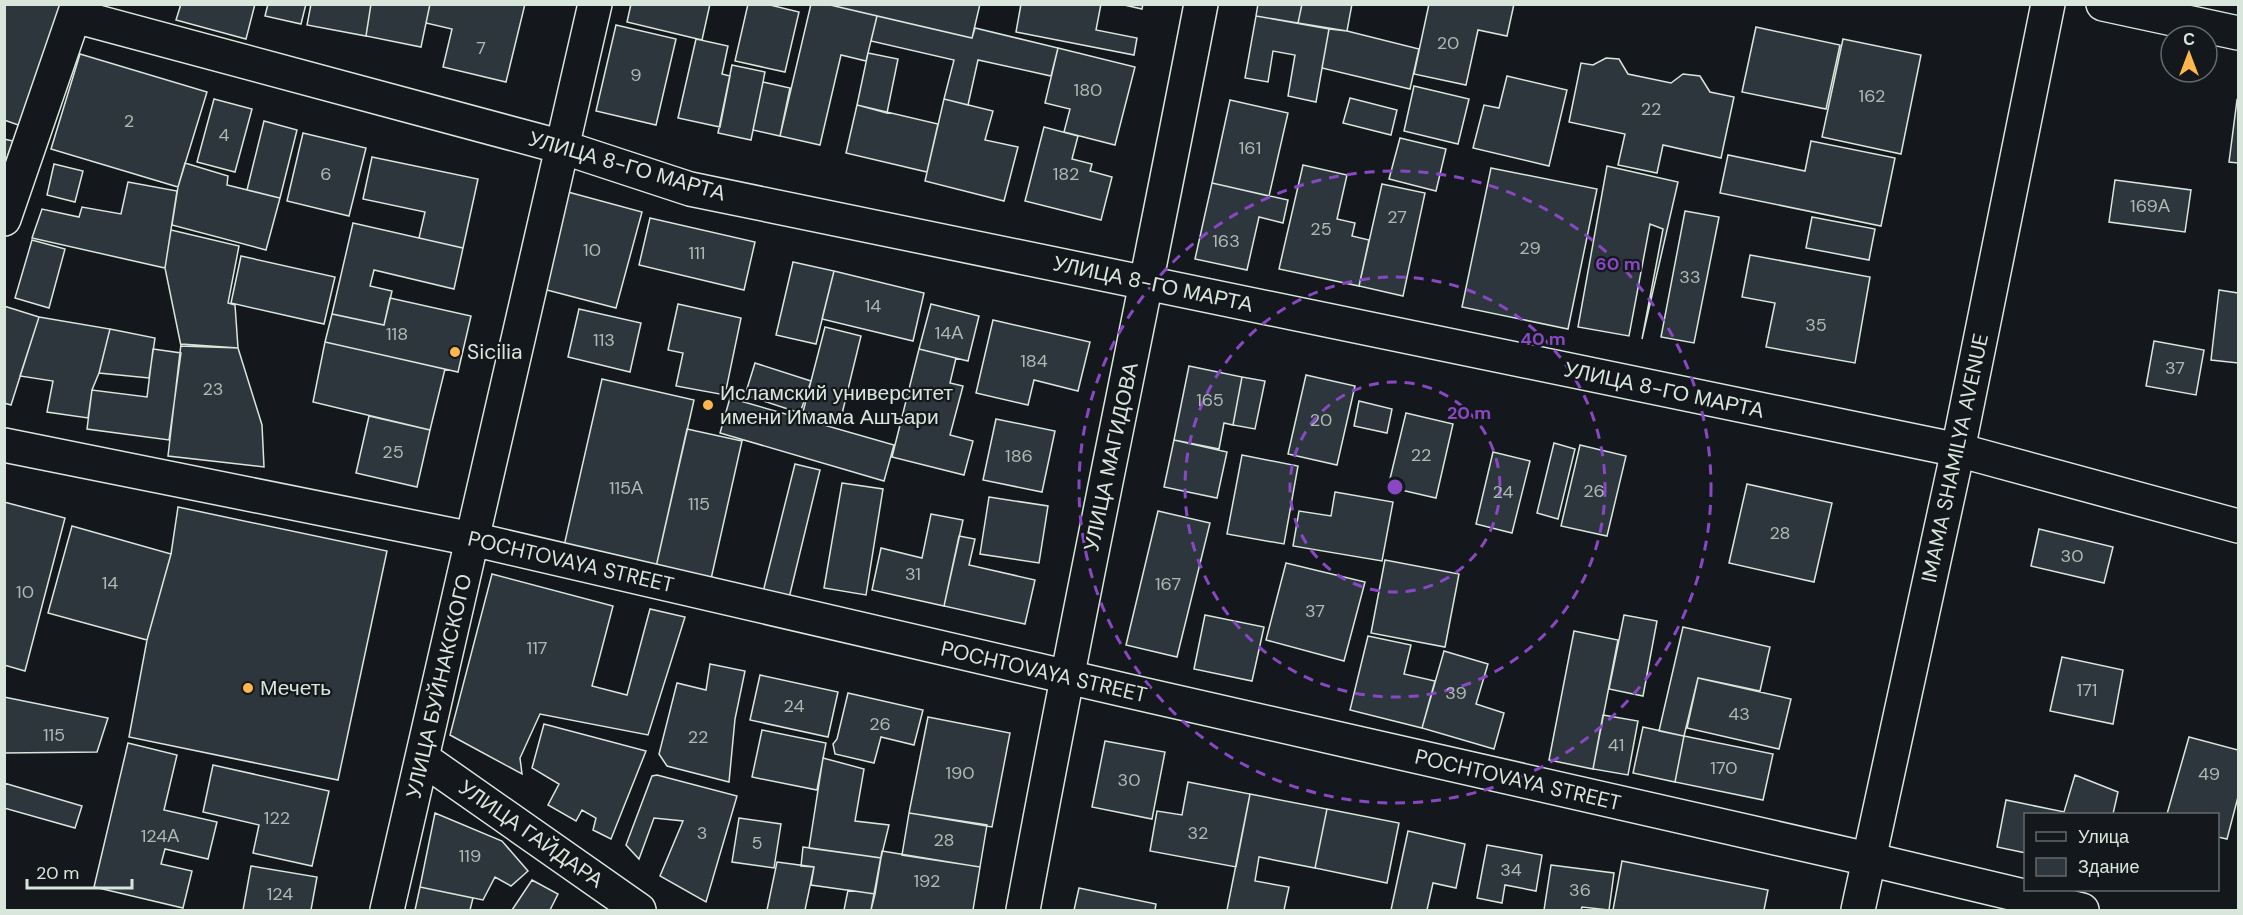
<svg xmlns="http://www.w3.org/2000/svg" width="2243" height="915" font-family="'DM Sans',sans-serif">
<rect width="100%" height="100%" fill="#14181c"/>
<path fill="#2c363c" stroke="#d8e6dc" stroke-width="1.5" d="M4 4H63L24 127 4 120Z
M181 4H255L246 39 176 20Z
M268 4H306L301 24 265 16Z
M311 4H371L366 36 307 25Z
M371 4H430L421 47 366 36Z
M430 4H525L506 82 443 67 452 29 426 23Z
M631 4H710L702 40 627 22Z
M748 4H766L799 12 785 72 735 61Z
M811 4H826L877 16 866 61 841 55 820 145 780 136Z
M826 4H980L972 38Z
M1021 4H1101L1096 30 1137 38 1134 55 1016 32Z
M1120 4H1143L1142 9Z
M1258 4H1302L1298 23 1256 16Z
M1302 4H1352L1347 31 1298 23Z
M1429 4H1514L1507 36 1478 30 1466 85 1414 74Z
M877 16 972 38 975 28 1058 48 1051 76 978 60 968 105 944 99 954 60 871 41Z
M1256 16 1329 29 1316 102 1288 96 1295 55 1273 51 1268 82 1245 78Z
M616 25 676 39 656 125 596 111Z
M1756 27 1840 45 1826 109 1742 92Z
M1329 29 1347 31 1419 49 1410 89 1322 68Z
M696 39 728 46 722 74 730 76 720 127 678 118Z
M1843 39 1921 55 1901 154 1822 137Z
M1058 48 1135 67 1115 145 1064 132 1070 109 1045 103Z
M868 53 898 59 887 113 857 105Z
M80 54 207 92 178 187 51 149Z
M1606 58 1619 59 1628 74 1671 83 1683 74 1700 76 1710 92 1734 97 1721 158 1663 145 1657 173 1618 165 1625 134 1569 122 1581 63 1593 65Z
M732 65 765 72 751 140 718 133Z
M1507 76 1567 90 1549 166 1473 148 1484 105 1499 108Z
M763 82 790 88 780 136 753 130Z
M1414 86 1469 99 1458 144 1404 131Z
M1350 98 1397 110 1391 135 1343 123Z
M214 99 252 109 235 172 197 162Z
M944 99 993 111 985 140 1018 147 1004 201 925 181Z
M1230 100 1288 113 1269 196 1212 183Z
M2237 100 2238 101V163L2229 162Z
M857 105 938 124 927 172 846 153Z
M264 121 297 130 280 198 247 190Z
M1044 127 1078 136 1072 159 1092 164 1090 171 1112 177 1101 220 1025 201Z
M303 133 366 148 349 216 287 201Z
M1400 138 1446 149 1436 191 1389 179Z
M4 139 13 141 4 166Z
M1811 141 1895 158 1881 226 1720 193 1728 155 1805 171Z
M372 157 478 179 463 248 419 238 425 212 363 199Z
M185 163 228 176 227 185 280 198 266 250 172 225 178 187Z
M54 164 83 171 75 202 47 195Z
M1303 165 1347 175 1337 219 1355 223 1352 236 1369 240 1359 286 1279 269Z
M1607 166 1678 182 1642 339 1663 229 1650 224 1629 336 1578 327Z
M1491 168 1597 189 1568 329 1462 307Z
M2115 180 2191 190 2185 232 2109 222Z
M128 182 177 191 165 268 32 238 42 209 79 217 82 207 121 214Z
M1212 183 1288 200 1283 223 1259 217 1247 270 1195 259Z
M1382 184 1425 193 1403 296 1359 286Z
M568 192 642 212 616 308 543 289Z
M1685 211 1719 217 1694 343 1661 337Z
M1812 217 1875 229 1869 260 1806 248Z
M650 218 755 242 744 290 639 265Z
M353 223 463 248 454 289 374 270 370 286 392 291 384 325 332 314Z
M171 230 239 246 228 303 235 305 238 348 181 346 165 268Z
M32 240 65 249 49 308 15 298Z
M1750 255 1870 277 1855 363 1766 347 1775 303 1742 297Z
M241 256 335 277 324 324 231 303Z
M793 262 834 271 816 344 776 335Z
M834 271 924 293 913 341 822 319Z
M2219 290 2238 293V363L2211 360Z
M390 298 471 316 458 372 325 342 332 314 384 325Z
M678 304 741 318 725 395 676 386 683 353 668 350Z
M931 304 979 316 968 361 919 349Z
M4 306 39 317 11 405 4 403Z
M579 309 641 323 630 372 568 357Z
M39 317 110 329 99 373 92 390 88 418 47 412 53 381 20 376Z
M993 320 1090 342 1078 391 1034 380 1028 405 976 393Z
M825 327 861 336 840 422 803 412Z
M110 329 155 338 149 378 99 373Z
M2154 341 2204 350 2196 395 2146 386Z
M325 342 445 369 430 430 313 402Z
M181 344 238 348 262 425 264 467 168 456Z
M153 349 181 353 169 440 87 429 92 390 147 397Z
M919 349 956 358 950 383 963 386 950 435 973 441 964 475 892 457Z
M755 363 811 381 800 413 745 395Z
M1189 366 1242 377 1233 425 1224 423 1219 449 1174 440Z
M1306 375 1355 386 1337 465 1288 454Z
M1242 377 1265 381 1255 429 1233 425Z
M602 379 694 400 656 567 564 546Z
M730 398 894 445 884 481 720 433Z
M1359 401 1392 409 1387 433 1354 426Z
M1406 413 1453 424 1436 498 1388 487Z
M369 416 430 430 417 487 356 473Z
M996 419 1055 431 1042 492 983 480Z
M687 429 742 441 711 579 656 567Z
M1174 440 1227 452 1217 498 1164 487Z
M1554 443 1575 449 1558 519 1537 513Z
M1580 445 1626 456 1607 536 1561 526Z
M1493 452 1530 461 1512 533 1476 524Z
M1242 455 1298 466 1284 544 1227 534Z
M795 464 820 470 789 598 763 592Z
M842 483 883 489 866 595 824 588Z
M1747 484 1832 503 1814 582 1729 563Z
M1335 492 1393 502 1382 561 1293 546 1299 511 1331 516Z
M989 497 1048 506 1039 563 980 554Z
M4 502 65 518 25 671 4 665Z
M178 507 387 551 338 780 129 737 147 640 171 554Z
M1158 511 1210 523 1177 657 1126 645Z
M931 514 963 520 944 606 872 590 881 548 922 558Z
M72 526 171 554 147 640 48 613Z
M2039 529 2113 547 2104 583 2031 566Z
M959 536 975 539 969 565 1035 580 1025 624 944 606Z
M1385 560 1459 574 1445 647 1371 633Z
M1286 563 1365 582 1344 661 1266 640Z
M492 574 613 606 592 686 627 695 650 609 685 617 648 735 540 714 520 758 522 774 450 735Z
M1205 615 1264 627 1252 681 1194 669Z
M1624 615 1657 621 1643 696 1609 689Z
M1683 627 1770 647 1760 691 1698 678 1684 736 1659 731Z
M1574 631 1618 640 1593 769 1549 760Z
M1368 636 1411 645 1404 674 1435 681 1422 728 1350 710Z
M1444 651 1488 664 1476 704 1504 713 1494 749 1422 728Z
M2062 657 2123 670 2113 724 2050 711Z
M710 664 745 671 735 719 729 782 667 766 659 754 677 683 706 690Z
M760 675 838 692 828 737 750 720Z
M1698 678 1791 699 1779 749 1687 728Z
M848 693 923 710 914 745 881 737 874 763 835 754 833 744 837 739Z
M4 697 108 718 97 752 4 753Z
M1603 715 1638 721 1628 775 1593 769Z
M928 717 1010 733 992 827 909 813Z
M544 724 646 751 611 839 593 830 596 818 582 810 576 821 548 805 559 784 532 768Z
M1643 727 1684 736 1675 782 1633 773Z
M762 730 826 743 817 790 752 777Z
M1684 736 1773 754 1763 800 1675 782Z
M2189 737 2238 750V797L2227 839 2218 837V814H2167Z
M1105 741 1165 752 1152 819 1092 807Z
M128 743 177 755 164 810 217 822 208 859 165 849 161 864 192 871 183 908 94 887Z
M823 758 864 769 855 821 889 825 881 858 809 848Z
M213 765 329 791 312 866 253 853 259 825 203 812Z
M657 775 737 796 706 902 660 876 683 821 654 818 639 859 626 845 652 776Z
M2075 775 2118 792 2113 814H2026V853L1997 847 2006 800 2064 812Z
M1188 782 1250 794 1236 867 1150 851 1157 811 1182 815Z
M4 783 82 806 75 828 4 808Z
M1250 794 1327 809 1315 868 1259 857 1255 881 1289 887 1284 910H1227Z
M1327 809 1399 823 1387 883 1315 868Z
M435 813 502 841 528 871 511 886 495 877 483 900 420 887Z
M909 813 987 825 980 867 902 855Z
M739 818 781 824 774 868 732 862Z
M1408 831 1465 844 1456 888 1433 883 1427 910H1391Z
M1487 845 1542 855 1536 891 1505 885 1502 903 1477 898Z
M803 847 881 858 875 894 811 885 814 867 801 866Z
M882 851 980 867 973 910H871Z
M1622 861 1768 890 1764 910H1613Z
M777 862 814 867 805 910H767Z
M1551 865 1614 873 1609 910 1582 907 1581 910H1544Z
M251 866 317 877 311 910H243Z
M532 880 558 894 550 910H512Z
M420 887 473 898 470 910H415Z
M1079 888 1156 904 1155 910H1074Z
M848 890 875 894 871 910H844Z"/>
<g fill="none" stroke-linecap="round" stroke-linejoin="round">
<defs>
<path id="minor" d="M2103 4 2238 33
M75 16 562 147 690 189 1958 450 2238 526
M4 219 78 4
M4 445 472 539 1124 690 1868 859 2082 910
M422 758 639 910
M387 910 595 4"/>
<path id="major" d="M1023 910C1078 608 1143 307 1201 4
M1858 910 1958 450 2048 4"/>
</defs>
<use href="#minor" stroke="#d8e6dc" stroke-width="36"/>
<use href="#major" stroke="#d8e6dc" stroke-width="36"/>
<use href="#minor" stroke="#14181c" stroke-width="33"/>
<use href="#major" stroke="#14181c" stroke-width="33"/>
</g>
<g fill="none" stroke="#8948c3" stroke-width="3" stroke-dasharray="10 8">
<circle cx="1395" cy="487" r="105"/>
<circle cx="1395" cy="487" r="210"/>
<circle cx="1395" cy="487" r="316"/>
</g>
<g fill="#ffb74d" stroke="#14181c" stroke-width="2">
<circle cx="455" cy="352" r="6"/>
<circle cx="708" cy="405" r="6"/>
<circle cx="248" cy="688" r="6"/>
</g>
<g text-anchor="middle" stroke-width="4.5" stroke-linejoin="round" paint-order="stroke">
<g font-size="18" fill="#adbab4">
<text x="1448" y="49">20</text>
<text x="481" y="54">7</text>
<text x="636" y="81">9</text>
<text x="1088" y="96">180</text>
<text x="1872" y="102">162</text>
<text x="1651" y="115">22</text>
<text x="129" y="127">2</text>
<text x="224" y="141">4</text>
<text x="1250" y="154">161</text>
<text x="326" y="180">6</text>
<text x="1066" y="180">182</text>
<text x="2150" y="212">169А</text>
<text x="1397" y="223">27</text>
<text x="1321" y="235">25</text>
<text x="1226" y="247">163</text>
<text x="1530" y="254">29</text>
<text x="592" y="256">10</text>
<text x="697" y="259">111</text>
<text x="1690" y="283">33</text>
<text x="873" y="312">14</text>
<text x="1816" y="331">35</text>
<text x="949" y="339">14А</text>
<text x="397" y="340">118</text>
<text x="604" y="346">113</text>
<text x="1034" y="367">184</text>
<text x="2175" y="374">37</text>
<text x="213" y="395">23</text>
<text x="1210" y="406">165</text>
<text x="1321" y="426">20</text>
<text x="393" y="458">25</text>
<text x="1421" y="461">22</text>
<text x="1019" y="462">186</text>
<text x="626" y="494">115А</text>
<text x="1594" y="497">26</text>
<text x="1503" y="498">24</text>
<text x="699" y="510">115</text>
<text x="1780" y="539">28</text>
<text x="2072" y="562">30</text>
<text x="913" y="580">31</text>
<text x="110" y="589">14</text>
<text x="1168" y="590">167</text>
<text x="25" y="598">10</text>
<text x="1315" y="617">37</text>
<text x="537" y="654">117</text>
<text x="2087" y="696">171</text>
<text x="1456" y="699">39</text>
<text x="794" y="712">24</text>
<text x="1739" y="720">43</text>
<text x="880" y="730">26</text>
<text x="54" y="741">115</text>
<text x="698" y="743">22</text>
<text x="1616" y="751">41</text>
<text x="1724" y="774">170</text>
<text x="960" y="779">190</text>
<text x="2209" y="780">49</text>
<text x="1129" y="786">30</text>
<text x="277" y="824">122</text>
<text x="702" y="839">3</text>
<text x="1198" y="839">32</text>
<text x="160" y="842">124А</text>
<text x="944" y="846">28</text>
<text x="757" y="849">5</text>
<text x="470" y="862">119</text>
<text x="1511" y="876">34</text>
<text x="927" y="887">192</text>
<text x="1580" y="896">36</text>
<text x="280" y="900">124</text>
</g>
<g font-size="21" fill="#d8e6dc" stroke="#14181c">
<text transform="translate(627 166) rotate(16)" y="7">УЛИЦА 8-ГО МАРТА</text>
<text transform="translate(1153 284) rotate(12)" y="7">УЛИЦА 8-ГО МАРТА</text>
<text transform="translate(1664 390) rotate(12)" y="7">УЛИЦА 8-ГО МАРТА</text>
<text transform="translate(1111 457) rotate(-78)" y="7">УЛИЦА МАГИДОВА</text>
<text transform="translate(1955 458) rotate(-78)" y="7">IMAMA SHAMILYA AVENUE</text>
<text transform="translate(571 562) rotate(13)" y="7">POCHTOVAYA STREET</text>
<text transform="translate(1044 672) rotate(13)" y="7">POCHTOVAYA STREET</text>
<text transform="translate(439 686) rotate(-77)" y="7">УЛИЦА БУЙНАКСКОГО</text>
<text transform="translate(1518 780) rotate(13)" y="7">POCHTOVAYA STREET</text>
<text transform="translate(531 834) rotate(35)" y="7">УЛИЦА ГАЙДАРА</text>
</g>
<g font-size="21" fill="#d8e6dc" stroke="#14181c" text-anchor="start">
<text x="467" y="359">Sicilia</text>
<text x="720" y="400">Исламский университет<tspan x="720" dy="24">имени Имама Ашъари</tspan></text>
<text x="260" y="695">Мечеть</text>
</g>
</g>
<circle cx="1395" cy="487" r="9" fill="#8948c3" stroke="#14181c" stroke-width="3"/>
<g font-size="18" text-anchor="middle" font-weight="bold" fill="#8948c3" stroke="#14181c" stroke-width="4.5" stroke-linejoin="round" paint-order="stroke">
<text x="1618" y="270">60 m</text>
<text x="1543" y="345">40 m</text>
<text x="1469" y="419">20 m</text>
</g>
<rect width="2243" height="915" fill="none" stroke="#d8e6dc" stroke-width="12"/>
<rect x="2024" y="813" width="195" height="78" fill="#14181c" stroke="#626a69" stroke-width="1.5"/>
<rect x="2036" y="832" width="30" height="9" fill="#14181c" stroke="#626a69" stroke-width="1.5"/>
<text x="2078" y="843" font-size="18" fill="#d8e6dc">Улица</text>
<rect x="2036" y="858" width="30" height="18" fill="#2c363c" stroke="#626a69" stroke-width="1.5"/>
<text x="2078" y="873" font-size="18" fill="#d8e6dc">Здание</text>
<g transform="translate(2189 54)"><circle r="28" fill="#14181c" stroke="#626a69" stroke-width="1.5"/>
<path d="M0-4.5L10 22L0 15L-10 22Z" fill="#ffb74d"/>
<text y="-9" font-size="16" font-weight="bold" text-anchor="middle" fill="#d8e6dc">С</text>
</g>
<path d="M27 879v9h105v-9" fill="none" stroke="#d8e6dc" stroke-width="3"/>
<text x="36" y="879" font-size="18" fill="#d8e6dc" stroke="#14181c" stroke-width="4.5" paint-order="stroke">20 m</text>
</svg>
